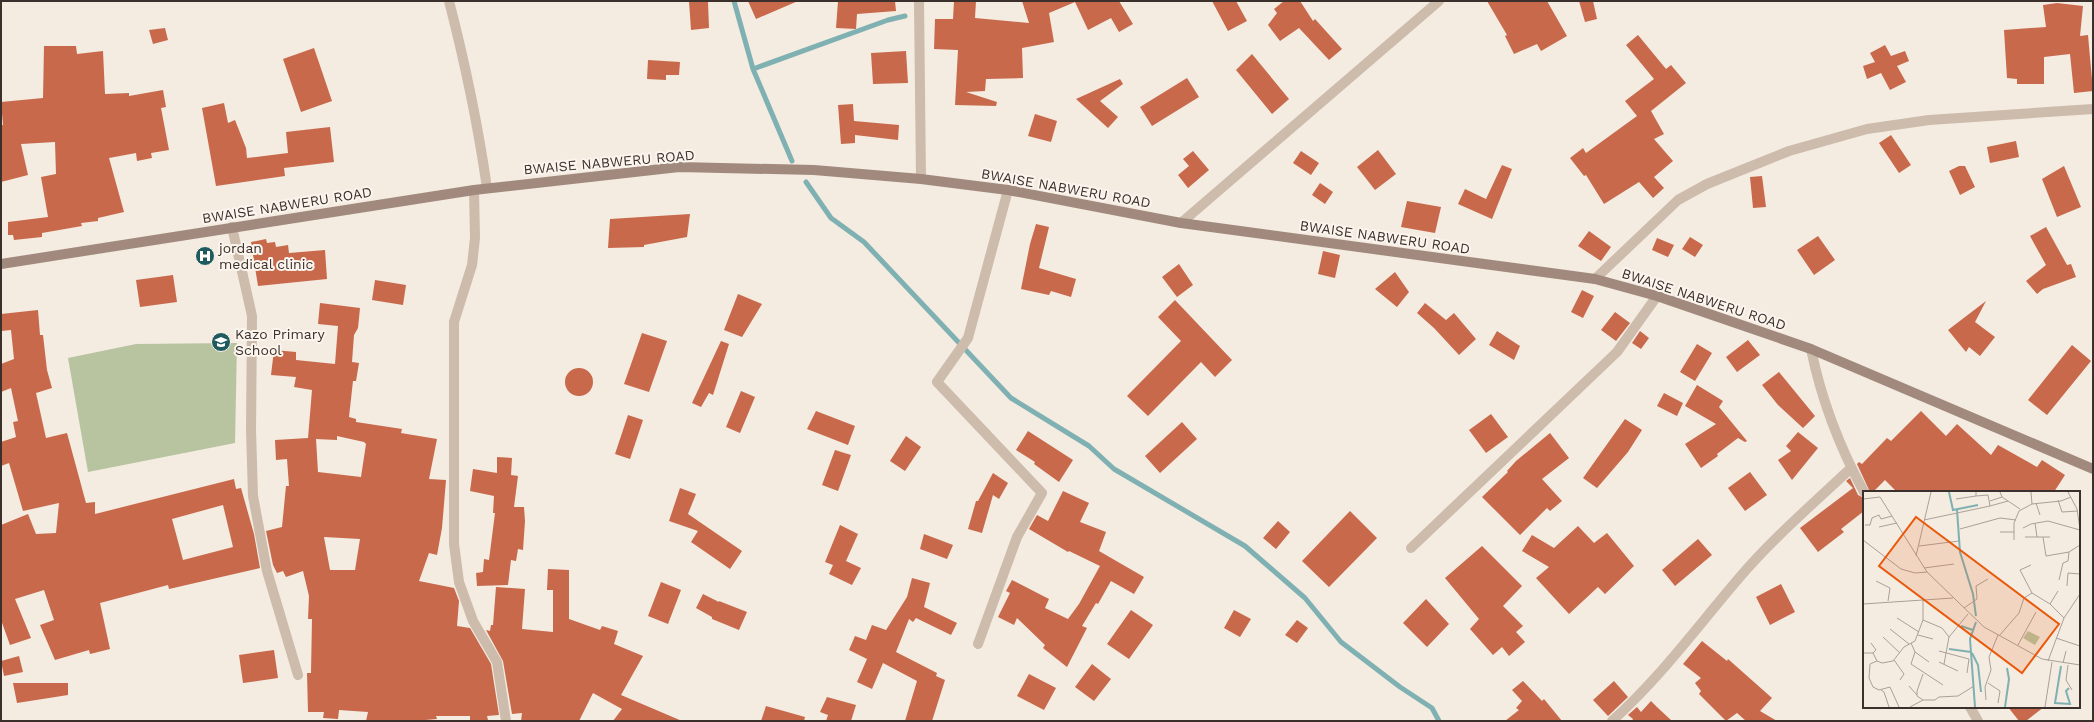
<svg xmlns="http://www.w3.org/2000/svg" width="2094" height="722" font-family="'Work Sans',sans-serif">
<rect width="100%" height="100%" fill="#f4ebe1"/>
<path fill="#b8c4a0" d="M237 343 235 443 88 472 68 358 136 344Z"/>
<g fill="none" stroke-linecap="round" stroke-linejoin="round">
<path stroke="#7fb0b2" stroke-width="5" d="M734 1 753 69 792 161
M753 69 888 20 905 16
M806 182 831 218 864 242 1011 398 1089 446 1114 469 1245 546 1305 598 1341 642 1400 687 1432 708 1439 721"/>
</g>
<path fill="#c8694b" fill-rule="evenodd" d="M689 1H708L709 28 691 30Z
M748 1H798L756 19Z
M838 1H895L896 11 857 14 856 29 836 28Z
M954 1H976L975 18 1029 23 1022 1H1119L1133 24 1119 32 1111 18 1088 30 1075 2 1049 13 1054 42 1022 48 1023 78 986 79 985 91 966 92 997 102 996 106 955 105 958 50 934 49 935 19H953Z
M1212 1H1236L1247 21 1228 31Z
M1284 1H1300L1313 21 1315 19 1342 49 1329 60 1299 28 1280 41 1268 25 1277 13 1274 9Z
M1487 1H1547L1567 36 1541 51 1537 44 1514 54 1505 36 1507 35Z
M1579 1H1593L1597 19 1585 22Z
M2057 3 2083 6 2080 36 2088 35 2093 91 2074 93 2070 54 2044 57V84H2017V79L2007 78 2004 30 2046 27 2043 5Z
M165 28 168 40 153 44 149 30Z
M1638 35 1666 69 1671 65 1686 83 1651 111 1664 134 1654 139 1673 161 1654 177 1664 188 1653 198 1639 182 1604 204 1586 175 1584 176 1570 158 1583 148 1586 153 1637 116 1625 101 1654 79 1626 45Z
M1885 45 1891 56 1905 51 1909 61 1897 66 1906 82 1890 90 1881 73 1867 79 1863 66 1875 62 1870 53Z
M44 46H76L77 54 103 51 105 94 129 93V96L163 90 166 107 161 108 169 150 151 153 152 158 137 161 136 153 109 158 124 212 98 218V221L81 223 82 226 42 233V237L14 240 13 235H8V222L48 217 41 177 56 174 55 142 21 144 28 175 1 182V125H3L1 102 43 98Z
M314 48 332 101 301 112 283 59Z
M906 51 908 83 873 84 871 53Z
M1252 54 1289 99 1272 114 1236 70Z
M648 60 680 62 679 75H666V80L647 79Z
M1187 78 1199 97 1152 126 1140 107Z
M1120 79 1123 84 1100 101 1118 117 1108 128 1076 99Z
M224 103 228 123 235 120 246 148 247 158 288 153 286 132 330 127 334 162 284 168 285 176 216 186 202 108Z
M853 104 854 121 899 125 898 140 855 135V143L841 144 838 105Z
M1035 114 1057 121 1051 142 1028 136Z
M1891 135 1911 165 1899 173 1879 143Z
M2016 141 2019 157 1990 163 1987 147Z
M1378 150 1396 174 1375 190 1357 167Z
M1193 151 1209 170 1188 188 1178 175 1189 166 1183 159Z
M1301 151 1319 163 1311 175 1293 163Z
M1502 165 1512 169 1492 219 1458 204 1465 189 1486 199Z
M1959 166H1965L1975 187 1960 195 1949 171Z
M2064 166 2081 207 2057 217 2042 179Z
M1762 176 1766 207 1753 208 1750 177Z
M1320 183 1333 192 1325 204 1312 195Z
M1407 201 1441 207 1435 233 1401 227Z
M690 214 687 237 644 245V247L608 248 610 219Z
M1036 224 1049 227 1039 268 1076 279 1071 297 1051 291 1049 295 1021 289 1030 244Z
M2046 227 2067 265 2071 264 2076 277 2043 289 2037 294 2026 281 2046 265 2030 236Z
M1589 231 1611 247 1601 261 1578 246Z
M1818 236 1835 260 1814 275 1797 250Z
M1690 237 1703 245 1695 257 1682 249Z
M1657 238 1674 245 1668 257 1652 250Z
M266 239 267 243 275 242 276 247 288 245 289 253 325 250 327 279 258 286 251 242Z
M1323 251 1340 255 1335 278 1318 274Z
M1179 264 1193 285 1177 297 1162 277Z
M1395 272 1409 292 1397 307 1375 289Z
M173 275 177 302 140 307 136 280Z
M375 280 406 285 403 305 372 300Z
M1582 290 1594 296 1583 318 1571 312Z
M738 294 762 304 742 337 724 330Z
M1175 300 1232 360 1215 377 1201 362 1148 416 1127 396 1181 341 1158 317Z
M1986 301 1975 322 1995 337 1980 356 1969 347 1966 352 1948 330Z
M320 303 360 308 358 328 354 335 352 362 359 363 356 381H353L349 417 356 419V422L402 429 401 433 437 439 429 479 446 480 442 528 437 555 429 553 419 581 454 588 459 601 457 626 470 628 491 664 499 715 487 716 488 720 470 721V716H436L437 719 413 721H366L368 712 339 710 338 719 323 718 324 712H308L307 673H311L312 619H308L309 596 303 571 286 577 283 571 277 573 273 565 266 531 282 527 286 486H289L287 459 276 460 275 440 308 438 312 390 294 387 296 377 271 375 274 350 296 352V360L335 364 338 326 318 324ZM337 436 364 442 366 444 361 477 318 472 316 439 337 440ZM324 537 360 539 355 570H330Z
M1425 303 1446 320 1454 313 1476 339 1459 355 1434 328 1417 313Z
M38 310 40 335H43L47 370 52 388 36 393 46 438 67 433 86 503 95 502V514L234 479 236 489 241 488 254 534 260 568 169 589 168 585 100 603 110 649 90 654 89 650 55 660 40 625 54 620 44 590 15 599 31 638 10 645 1 620V525L28 514 36 534 56 533 59 503 23 511 9 463 1 466V442L16 437 13 422 18 421 11 388 1 392V364L14 359 11 330 1 331V314ZM223 505 233 547 183 560 172 519Z
M1615 312 1630 323 1616 341 1601 330Z
M1497 331 1520 346 1514 360 1489 345Z
M1640 331 1649 338 1641 349 1632 343Z
M642 333 667 341 649 392 624 384Z
M1748 340 1760 355 1737 372 1726 357Z
M721 341 729 344 713 395 709 393 701 407 692 403Z
M1697 344 1712 353 1695 381 1680 372Z
M2072 345 2091 361 2047 415 2028 400Z
M565 382a14 14 0 1 1 28 0a14 14 0 1 1-28 0Z
M1779 372 1815 416 1803 428 1778 405 1762 385Z
M1697 385 1723 401 1719 407 1747 441 1745 442 1738 438 1717 454 1718 456 1701 468 1685 444 1716 424 1685 406Z
M741 391 755 397 740 433 726 427Z
M1664 393 1683 403 1677 416 1657 406Z
M816 411 855 426 848 445 807 429Z
M1921 411 1946 436 1957 424 1991 455 1998 445 2037 467 2042 460 2065 475 2054 492H1897L1885 480 1873 492H1870L1857 464 1859 462 1862 464 1887 438 1891 441Z
M1491 414 1508 437 1486 453 1469 430Z
M628 415 643 420 630 459 615 454Z
M1625 419 1642 430 1628 452 1597 488 1583 478Z
M1182 422 1197 439 1160 473 1145 456Z
M1028 431 1073 460 1059 482 1034 464 1035 462 1016 450Z
M1798 432 1818 448 1792 480 1778 460 1791 451 1786 446Z
M1550 433 1569 458 1542 479 1562 501 1550 511 1547 508 1520 535 1482 497 1508 472 1507 471 1516 461Z
M906 436 921 447 905 471 890 461Z
M835 450 851 455 838 491 822 485Z
M497 457 512 458 511 475 518 476 514 507H524L525 521 523 550 518 549 516 561 511 560 508 585 477 586 476 573 483 572 484 559 489 560 495 513H493L494 496 470 491 473 469 497 473Z
M1750 472 1767 495 1745 511 1728 488Z
M993 473 1008 483 999 499 993 495 982 533 968 529 976 501H978Z
M1850 478 1858 495 1864 498V511L1841 529 1844 532 1818 552 1800 528 1853 488 1846 481Z
M680 488 696 494 688 514 742 551 730 569 691 542 698 531 669 521Z
M1063 491 1089 503 1080 522 1106 532 1099 551 1144 577 1134 594 1111 581 1098 604 1096 603 1082 626 1087 628 1067 667 1043 648 1045 645 1017 618 1014 625 998 617 1010 593 1006 591 1012 580 1049 599 1045 608 1068 619 1079 604 1100 566 1069 551 1068 552 1029 529 1037 515 1048 521Z
M1350 511 1377 538 1329 587 1302 561Z
M1278 521 1290 532 1276 549 1263 538Z
M840 525 858 534 846 561 861 568 852 585 829 574 833 565 825 562Z
M1578 526 1594 543 1607 533 1634 566 1605 594 1598 587 1569 614 1536 578 1549 567 1522 551 1532 535 1554 548Z
M924 534 953 545 947 559 920 549Z
M1698 539 1712 555 1675 586 1662 570Z
M1482 546 1522 586 1503 606 1523 626 1516 632 1525 642 1509 656 1502 647 1493 655 1470 629 1479 619 1445 578Z
M548 569 569 570V619L600 630 602 626 618 631 614 644 643 656 621 695 682 721H613L622 709 593 693 579 721H521L522 713 512 714 503 661 486 630 490 631 491 625H493L496 587 525 589 522 629 553 632V590H547Z
M912 578 930 583 924 607 957 623 951 635 916 618 913 622 909 619 896 652 937 673 936 676 945 680 932 721H905L917 681 883 663 872 689 857 682 867 659 849 650 855 636 866 640 872 625 886 630 907 597Z
M661 582 681 590 668 624 648 616Z
M1781 584 1795 612 1770 625 1756 597Z
M703 594 719 602V601L747 612 739 630 712 619V617L696 608Z
M1426 599 1449 624 1427 647 1403 623Z
M1131 610 1153 625 1129 659 1107 644Z
M1234 610 1251 619 1240 637 1224 628Z
M1297 620 1308 628 1297 643 1285 635Z
M1702 641 1727 661 1728 659 1772 698 1760 711 1777 721H1746L1737 713 1726 721 1699 694 1701 691 1695 683 1701 678 1683 664Z
M274 650 278 678 243 683 239 655Z
M19 656 23 672 4 676 1 661Z
M1092 664 1111 679 1094 701 1075 687Z
M1029 674 1056 688 1044 710 1017 696Z
M1523 681 1542 701 1544 699 1562 721H1505L1519 710 1516 708 1522 701 1512 690Z
M1614 681 1628 697 1608 716 1593 700Z
M13 683H68V695L17 703Z
M827 697 856 705 851 721H826L828 715 820 712Z
M1651 701 1658 708 1672 721H1632L1633 719 1628 715 1637 707 1641 712Z
M766 706 805 717 804 721H761Z
M2008 707H2044L2026 721H2019Z"/>
<g fill="none" stroke-linecap="round" stroke-linejoin="round">
<path stroke="#cdbbac" stroke-width="10" d="M449 1C465 63 478 125 487 188
M919 1 921 179
M474 190 475 238 472 265 454 322V544L459 582 473 621 497 662 506 721
M1181 223 1439 1
M232 227 252 316 251 430 253 496 267 571 298 675
M1595 279 1678 200 1707 184 1789 151 1867 129 1929 120 2093 109
M1811 349C1821 398 1840 448 1864 492
M1411 548 1617 352 1657 296
M978 644 1017 537 1042 493 937 382 968 338 1008 190
M1970 707 1978 721
M1612 721C1660 678 1697 627 1739 578 1773 538 1813 504 1851 468"/>
<path stroke="#a18a7d" stroke-width="10" d="M1 264 474 190 679 167 814 170 921 179 1008 190 1181 223 1595 279 1657 296 1811 349 2093 469"/>
</g>
<defs>
<symbol id="hospital-disc" viewBox="-11 -11 22 22"><circle r="9.5" fill="#1f5a5e" stroke="#fbf5ee"/><path d="M-5-5h3v3.5h4V-5h3V5h-3V1.5h-4V5h-3Z" fill="#fff"/></symbol>
<symbol id="school-disc" viewBox="-11 -11 22 22"><circle r="9.5" fill="#1f5a5e" stroke="#fbf5ee"/><path d="M0-5L7-2L0 1L-7-2ZM-4 1L0 2.5L4 1V4Q0 6-4 4Z" fill="#fff"/></symbol>
</defs>
<g fill-rule="evenodd">
<use href="#hospital-disc" x="194" y="245" width="22" height="22"/>
<use href="#school-disc" x="210" y="331" width="22" height="22"/>
</g>
<g text-anchor="middle" stroke-width="4" stroke-linejoin="round" paint-order="stroke">
<g font-size="14" fill="#3b302b" stroke="#fbf5ee">
<text transform="translate(609 162) rotate(-5)" y="5">BWAISE NABWERU ROAD</text>
<text transform="translate(1066 188) rotate(10)" y="5">BWAISE NABWERU ROAD</text>
<text transform="translate(287 205) rotate(-9)" y="5">BWAISE NABWERU ROAD</text>
<text transform="translate(1385 237) rotate(8)" y="5">BWAISE NABWERU ROAD</text>
<text transform="translate(1704 299) rotate(18)" y="5">BWAISE NABWERU ROAD</text>
</g>
<g font-size="14" fill="#3b302b" stroke="#fbf5ee" text-anchor="start">
<text x="219" y="253">jordan<tspan x="219" dy="16">medical clinic</tspan></text>
<text x="235" y="339">Kazo Primary<tspan x="235" dy="16">School</tspan></text>
</g>
</g>
<g transform="translate(1863 491)">
<rect width="217" height="217" fill="#f4ebe1"/>
<path d="M165 140 177 146 172 154 160 147Z" fill="#b8c4a0"/>
<path fill="none" stroke="#7fb0b2" stroke-width="2" d="M86 1 90 19 115 14M94 19 97 61 110 103 113 125M98 135 110 139M86 158 108 161M109 162 115 174 118 201M198 175 192 212 207 213 203 200 206 197M112 216 107 148 113 131M142 216 146 188 144 177"/>
<path fill="none" stroke="#aaa098" stroke-width="1" d="M137 1 139 6 157 18M168 1 169 13 198 10 208 6M205 1 214 18 217 38M113 5 125 4 127 15 145 10M0 8 17 6 64 81 121 136 179 168 217 174M93 8 113 5V1M195 9 199 21 215 20M127 10 139 6M173 12 177 24M61 29 127 15M172 32 174 46M2 34H7L9 27 16 24 18 28 29 25M16 36 34 32M160 37 168 33 185 30 217 39M97 38 137 27 153 29M137 41H151M162 46H187M180 46 183 65 206 61 217 54M0 49 38 78 52 82 64 81M151 49V32L156 20 169 13M56 55 96 50M53 65 68 1M168 74 157 79 169 102M61 77 91 73M196 89 200 72 205 70 206 61M13 90 27 97 25 110M204 95 205 82 217 83M169 102 187 113 201 127M60 108V129M0 113 90 107M187 113 195 100M101 117 114 108 113 95 125 88M34 127 56 141M27 138 46 153M55 144 70 148M136 145 156 122 161 107 169 102M20 146 37 162M193 147 217 155M8 152 13 159 10 162M48 152 52 161 48 173 80 194M155 154 173 121M76 160 106 168 104 182M52 161 66 171M0 162H10L14 170 19 172 30 170 41 156 52 150 60 129 79 137 86 146 105 123M31 169 41 183 37 189M14 170 7 173 6 187 10 196 16 199 27 196 36 216M185 170 201 127 217 103M76 171 95 180M200 172 203 160M81 173 86 146M205 174 203 189 209 199M125 192 137 200 135 212M46 195 54 204M18 199 21 201 26 216M60 209 54 205V200L60 183M123 209 122 196 128 179 126 166 135 144M47 216 60 209H72L76 206 95 205 111 195M182 216 189 171"/>
<path fill="#e8590c" fill-opacity="0.15" stroke="#e8590c" stroke-width="2" d="M53 26 196 133 159 182 16 75Z"/>
<rect width="217" height="217" fill="none" stroke="#3b302b" stroke-width="2"/>
</g>
<rect width="2094" height="722" fill="none" stroke="#3b302b" stroke-width="4"/>
</svg>
